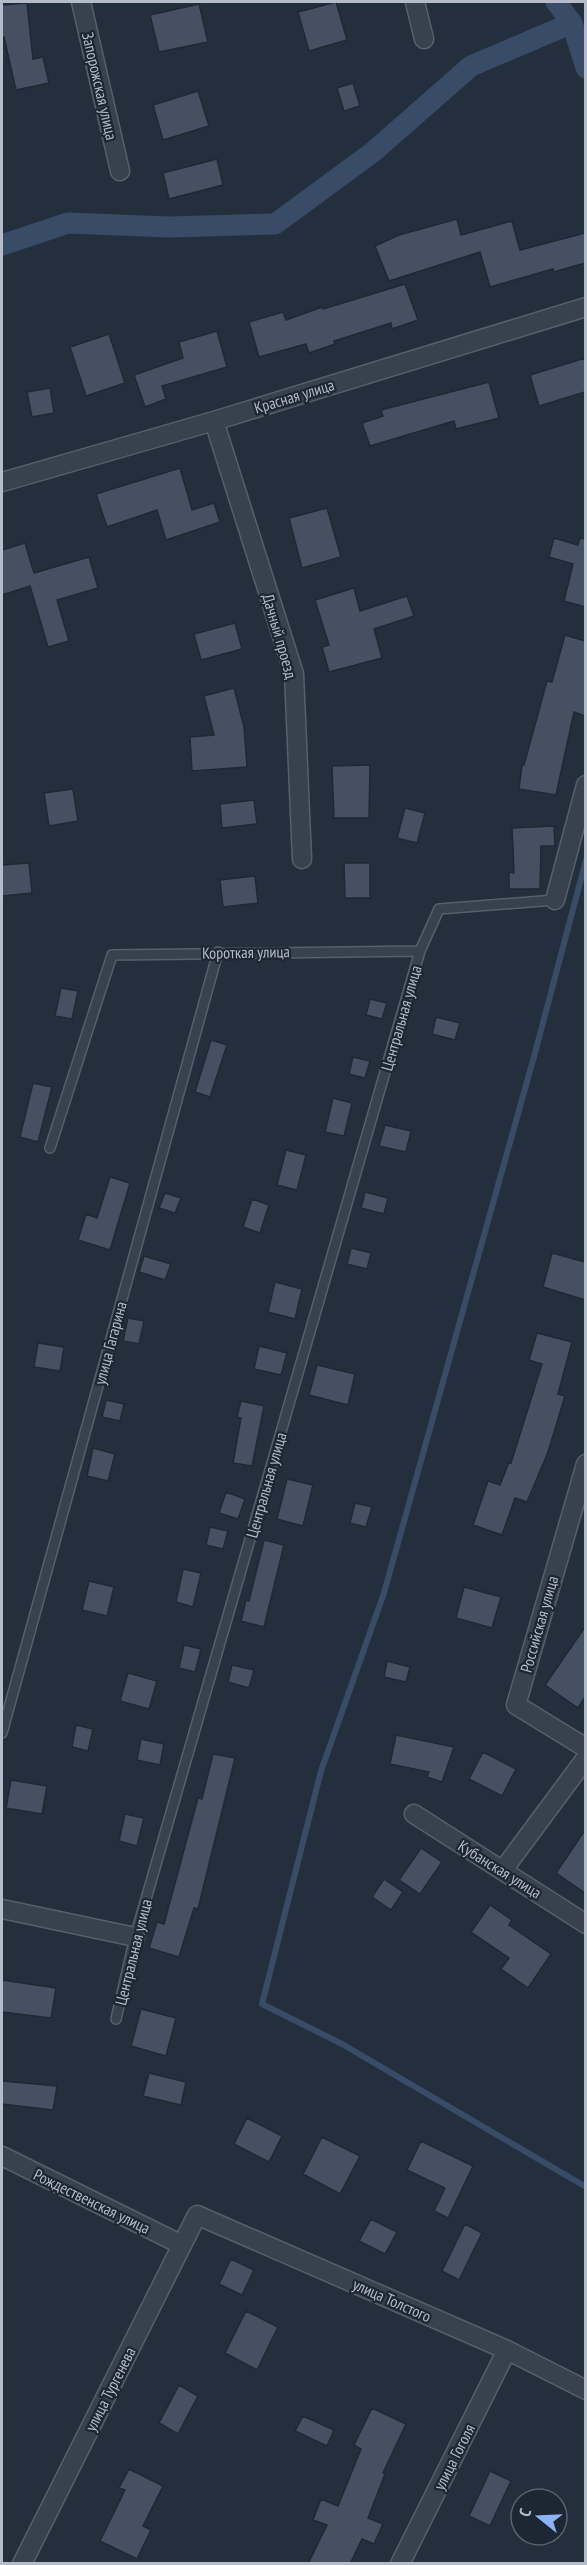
<svg xmlns="http://www.w3.org/2000/svg" width="587" height="2565" font-family="'PT Sans Narrow',sans-serif">
<rect width="100%" height="100%" fill="#242f3e"/>
<g fill="none" stroke-linecap="round" stroke-linejoin="round">
<path stroke="#394c67" stroke-width="6" d="M586 860 535 1053 384 1593 321 1771 262 2004 342 2044 586 2187"/>
<path stroke="#394c67" stroke-width="21" d="M556 2 572 23 586 68
M2 245 68 223 169 227 275 224 373 152 471 66 572 23"/>
</g>
<path fill="#455162" stroke="#1f2835" stroke-width="1.5" d="M336 2 347 40 309 51 298 12Z
M27 3 33 59 43 57 49 83 16 90 4 37H2V5Z
M199 4 208 42 159 52 150 15Z
M353 83 360 106 344 111 337 88Z
M198 91 209 126 163 140 153 105Z
M217 159 223 185 169 199 163 173Z
M457 219 461 235 512 221 520 250 585 233V263L554 272 553 269 490 287 480 252 389 281 375 246 399 235Z
M405 284 418 320 392 329 391 323 334 341 335 344 309 353 306 344 259 357 249 322 283 312 286 320 322 307 323 309Z
M217 331 227 367 162 386 166 399 145 407 134 375 183 358 179 342Z
M109 334 125 383 86 396 70 347Z
M585 358V392L539 406 530 375Z
M489 382 499 418 456 429 454 421 370 446 362 423 383 416 381 410Z
M50 388 54 413 32 417 27 392Z
M180 468 192 510 214 503 220 522 166 540 157 510 107 527 96 494Z
M327 508 341 557 302 568 289 518Z
M554 538 578 545 580 538 585 539V607L564 601 573 564 549 557Z
M25 543 34 573 89 557 98 588 57 600 69 641 48 647 30 586 2 595V550Z
M354 588 360 611 407 596 414 616 374 629 382 658 329 672 322 647 329 645 315 600Z
M235 623 242 649 201 660 194 634Z
M565 635 585 641V716L574 712 556 795 519 789 522 765H524L547 681 552 682Z
M234 688 244 727 247 767 192 771 190 737 214 735 204 696Z
M370 765 369 818H334L332 766Z
M73 789 78 821 49 826 44 793Z
M254 800 257 824 222 828 220 804Z
M405 808 425 813 417 843 397 838Z
M554 826 555 846H541L540 889H509V872L514 873 512 828Z
M29 863 32 893 2 896V865Z
M344 863H370V898H345Z
M255 876 258 903 223 907 220 880Z
M61 988 78 991 72 1019 55 1016Z
M370 999 387 1003 382 1019 366 1015Z
M436 1017 460 1023 455 1040 432 1034Z
M211 1040 227 1045 210 1097 195 1092Z
M353 1057 370 1061 365 1078 349 1074Z
M33 1083 52 1087 38 1142 20 1137Z
M333 1098 352 1103 344 1136 325 1132Z
M385 1125 411 1131 406 1152 379 1146Z
M286 1150 306 1155 297 1190 277 1185Z
M110 1177 130 1183 110 1250 78 1240 86 1214 97 1218Z
M365 1192 388 1198 384 1214 361 1208Z
M165 1193 181 1198 175 1213 159 1208Z
M252 1199 269 1205 260 1233 243 1227Z
M351 1248 371 1253 367 1269 347 1264Z
M552 1253 585 1262V1300L543 1287Z
M144 1256 171 1264 165 1280 139 1272Z
M275 1282 302 1289 295 1319 268 1312Z
M128 1318 144 1321 139 1344 123 1341Z
M537 1333 572 1342 558 1394 565 1396 548 1452 527 1502 515 1498 502 1535 473 1525 488 1481 500 1485 509 1462 511 1463 542 1364 529 1360Z
M38 1343 64 1347 60 1371 34 1367Z
M259 1346 287 1353 281 1375 254 1369Z
M317 1365 355 1374 348 1405 309 1395Z
M106 1400 124 1404 120 1421 102 1417Z
M241 1401 264 1406 252 1466 233 1463 241 1418 237 1417Z
M93 1448 115 1454 108 1481 87 1476Z
M287 1479 313 1485 303 1526 277 1519Z
M226 1492 245 1499 238 1519 219 1513Z
M355 1503 372 1507 366 1527 350 1523Z
M210 1527 228 1531 223 1549 206 1545Z
M264 1540 284 1545 264 1627 241 1621 246 1600 249 1601Z
M183 1569 201 1573 193 1607 176 1602Z
M89 1581 114 1587 107 1616 82 1610Z
M464 1587 501 1597 492 1628 456 1618Z
M585 1627V1697L578 1708 545 1685Z
M184 1645 201 1649 195 1672 179 1668Z
M387 1661 410 1667 406 1682 384 1677Z
M232 1665 254 1670 249 1688 228 1682Z
M128 1673 157 1681 149 1709 120 1701Z
M76 1725 93 1729 88 1751 72 1747Z
M396 1735 454 1747 442 1782 427 1777 429 1772 390 1764Z
M141 1739 164 1744 160 1765 137 1760Z
M483 1752 516 1769 502 1796 469 1779Z
M213 1754 235 1758 198 1909 194 1908 179 1957 149 1948 157 1922 164 1924 198 1798 202 1799Z
M11 1780 47 1786 42 1814 6 1808Z
M125 1814 144 1818 137 1846 119 1841Z
M585 1830V1893L556 1873Z
M421 1848 442 1862 420 1894 399 1880Z
M384 1879 403 1892 391 1910 372 1897Z
M490 1905 512 1920 509 1925 551 1954 528 1988 501 1969 509 1958 471 1932Z
M2 1980 56 1988 51 2018 2 2012Z
M141 2009 176 2018 166 2056 131 2046Z
M149 2073 186 2082 181 2105 143 2096Z
M2 2081 57 2086 53 2110 2 2104Z
M247 2118 282 2136 269 2162 234 2144Z
M322 2137 360 2156 340 2194 303 2174Z
M421 2141 473 2166 448 2218 434 2211 445 2188 407 2170Z
M371 2219 397 2232 385 2254 359 2241Z
M465 2224 482 2233 459 2280 442 2271Z
M231 2259 254 2270 242 2295 219 2284Z
M246 2311 278 2327 257 2370 225 2353Z
M179 2385 198 2396 178 2434 159 2423Z
M372 2408 406 2424 383 2473 385 2474 368 2518 383 2524 374 2544 362 2539 350 2564H308L327 2525 313 2520 321 2499 338 2506 361 2449 354 2445Z
M303 2416 334 2430 327 2446 295 2431Z
M129 2469 163 2486 143 2526 151 2530 137 2559 100 2541 125 2490 119 2488Z
M490 2471 511 2481 490 2526 469 2516Z"/>
<g fill="none" stroke-linecap="round" stroke-linejoin="round">
<defs>
<path id="lane" d="M50 1148 112 955 420 951 439 909 555 900
M2 1733 218 952
M116 2019 135 1937 420 951"/>
<path id="street" d="M81 2 120 171
M415 2 424 39
M214 421 294 674 302 859
M2 482 214 421 586 307
M555 900 586 785
M586 1464 516 1705 586 1748
M414 1814 586 1924
M503 1870 586 1758
M2 1909 135 1937
M2 2156 182 2245
M22 2564 197 2215 507 2350 586 2390
M400 2564 507 2350"/>
</defs>
<use href="#lane" stroke="#565f6c" stroke-width="12"/>
<use href="#street" stroke="#565f6c" stroke-width="21"/>
<use href="#lane" stroke="#38414e" stroke-width="9"/>
<use href="#street" stroke="#38414e" stroke-width="18"/>
</g>
<g text-anchor="middle" stroke-width="4.5" stroke-linejoin="round" paint-order="stroke">
<g font-size="16" fill="#b4bcc9" stroke="#1d2633">
<text transform="translate(100 86) rotate(77)" y="6">Запорожская улица</text>
<text transform="translate(294 396) rotate(-17)" y="6">Красная улица</text>
<text transform="translate(280 636) rotate(74)" y="6">Дачный проезд</text>
<text transform="translate(246 952) rotate(-1)" y="6">Короткая улица</text>
<text transform="translate(401 1018) rotate(-74)" y="6">Центральная улица</text>
<text transform="translate(110 1343) rotate(-75)" y="6">улица Гагарина</text>
<text transform="translate(266 1485) rotate(-74)" y="6">Центральная улица</text>
<text transform="translate(539 1624) rotate(-74)" y="6">Российская улица</text>
<text transform="translate(500 1869) rotate(32)" y="6">Кубанская улица</text>
<text transform="translate(133 1952) rotate(-76)" y="6">Центральная улица</text>
<text transform="translate(92 2201) rotate(26)" y="6">Рождественская улица</text>
<text transform="translate(392 2300) rotate(24)" y="6">улица Толстого</text>
<text transform="translate(110 2389) rotate(-63)" y="6">улица Тургенева</text>
<text transform="translate(454 2457) rotate(-63)" y="6">улица Гоголя</text>
</g>
</g>
<rect width="587" height="2565" fill="none" stroke="#b4bcc9" stroke-width="6"/>
<g transform="translate(539 2517) rotate(288)"><circle r="28" fill="#1d2633" stroke="#59626f" stroke-width="1.5"/>
<path d="M0-4.5L10 22L0 15L-10 22Z" fill="#8ab4f8"/>
<text y="-9" font-size="16" font-weight="bold" text-anchor="middle" fill="#b4bcc9">С</text>
</g>
</svg>
